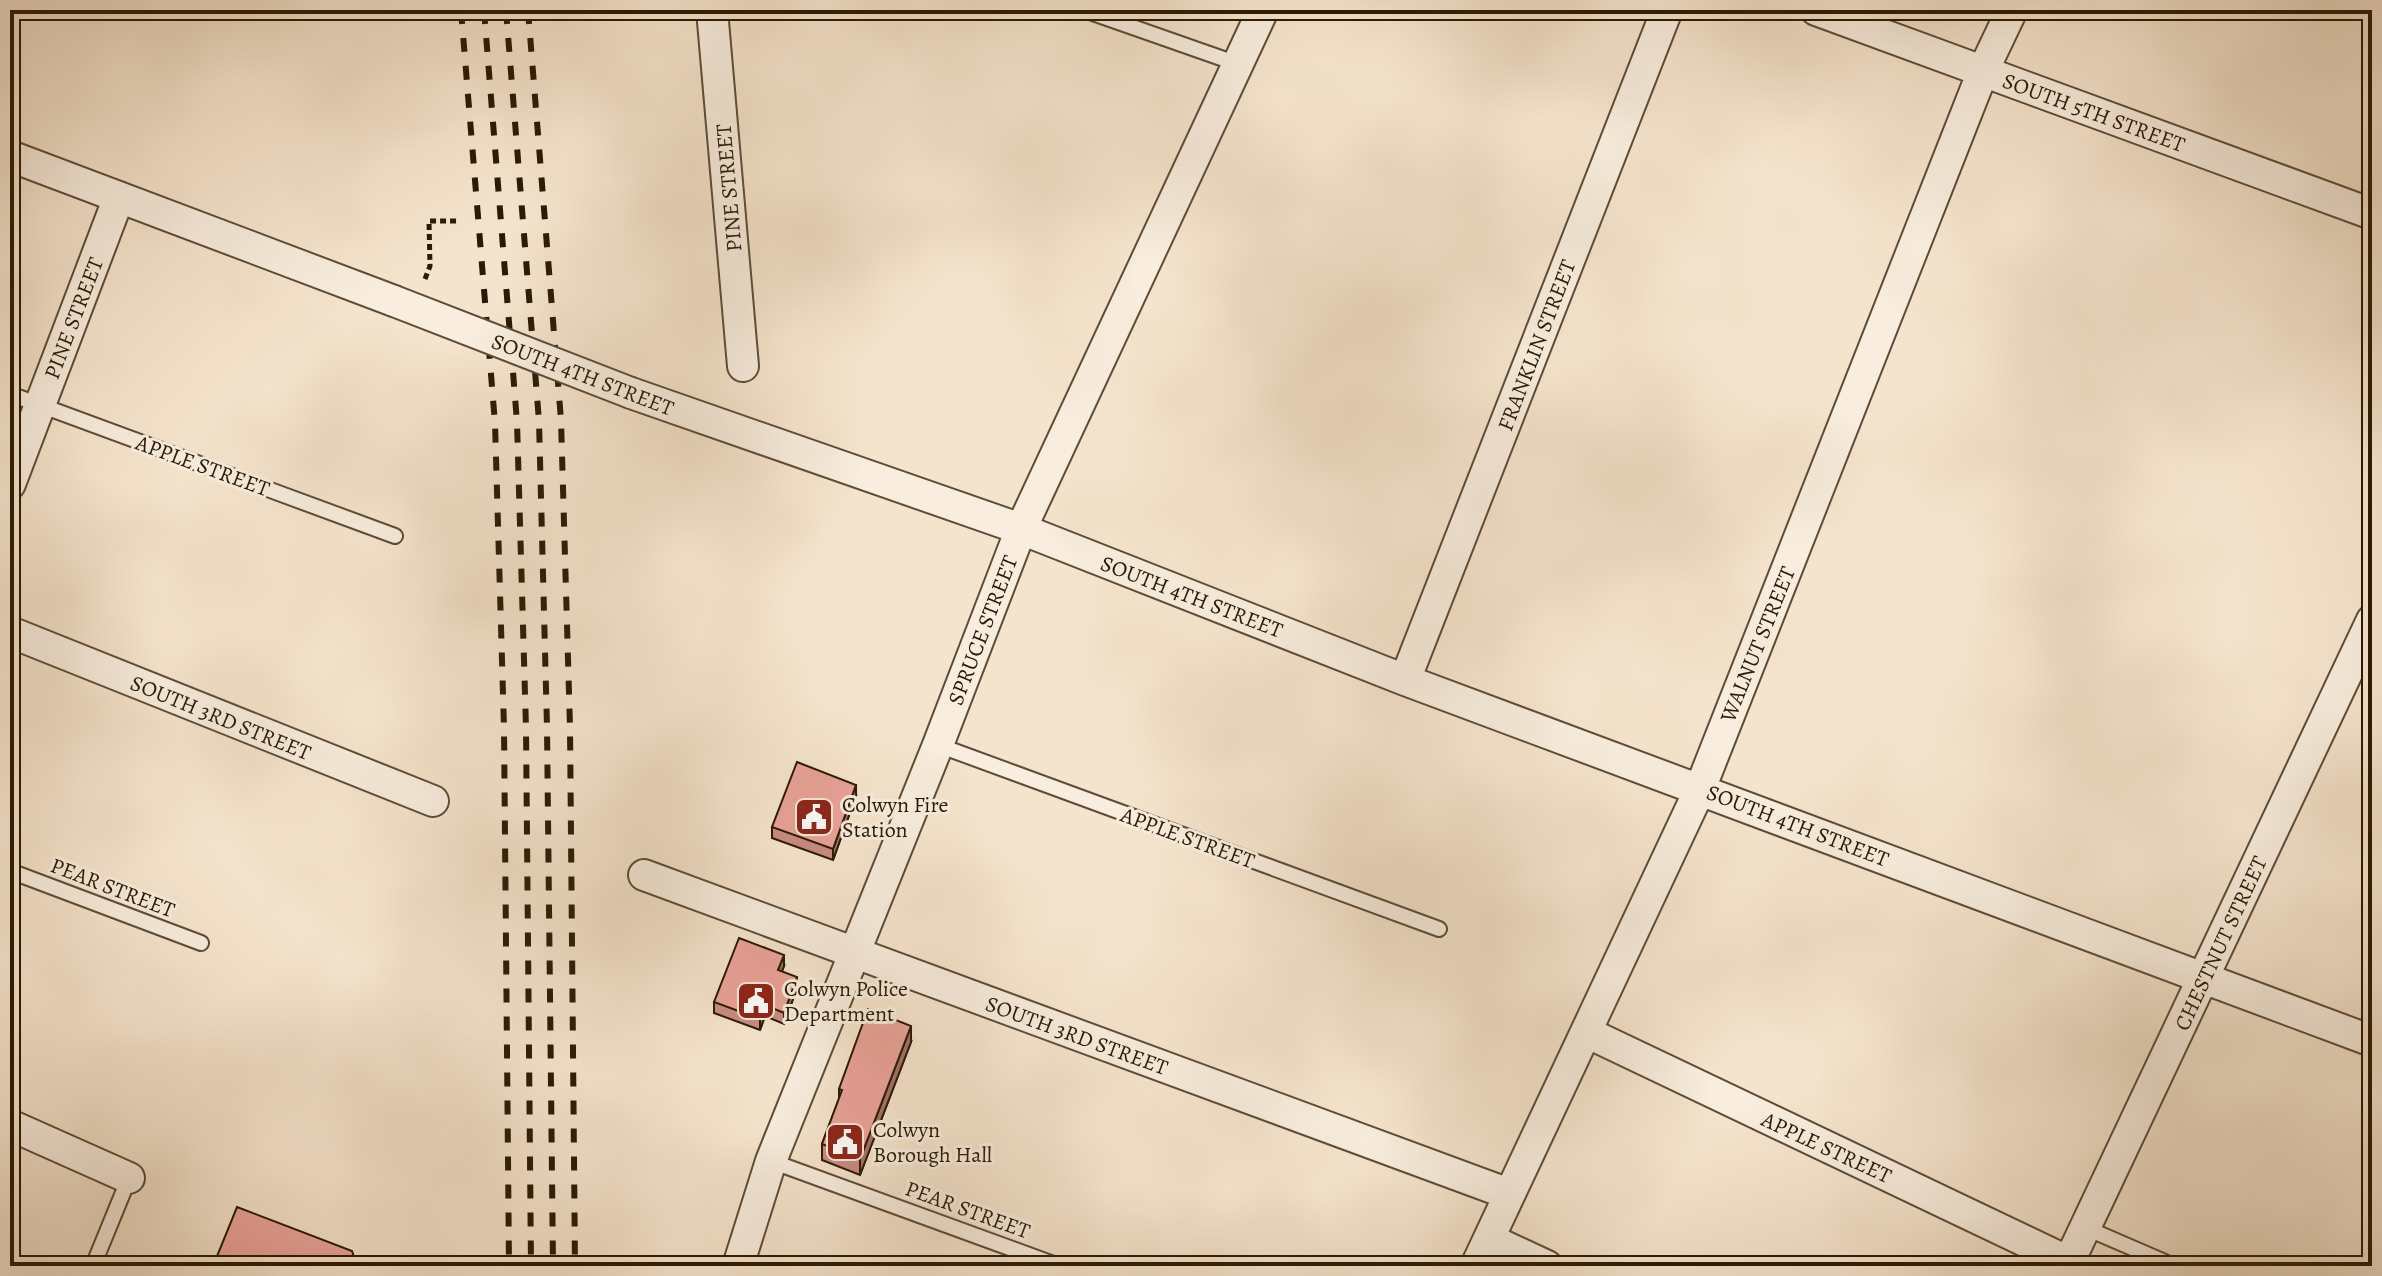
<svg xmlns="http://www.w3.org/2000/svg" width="2382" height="1276" font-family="Alegreya,serif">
<rect width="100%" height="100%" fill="#f5e4cd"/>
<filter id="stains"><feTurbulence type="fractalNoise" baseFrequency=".0025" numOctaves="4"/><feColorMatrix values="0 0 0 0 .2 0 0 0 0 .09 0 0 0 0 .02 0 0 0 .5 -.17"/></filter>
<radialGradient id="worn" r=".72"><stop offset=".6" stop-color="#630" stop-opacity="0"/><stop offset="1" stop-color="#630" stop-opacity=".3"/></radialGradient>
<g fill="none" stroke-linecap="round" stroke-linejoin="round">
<defs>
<path id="service" d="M1084 10 1238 64
M10 394 395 536
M938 745 1439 929
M10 871 201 943
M771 1161 1059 1266
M2086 1228 2174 1266
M93 1266 129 1178"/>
<path id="minor" d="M712 10 743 366
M1816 10 2372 214
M10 156 394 301
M631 393 1021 529 1405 680 2372 1041
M10 484 119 197
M10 632 433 801
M1405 680 1667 10
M644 875 1509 1194
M1586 1032 2069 1262
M10 1125 129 1178
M1489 1239 1547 1266
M738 1266 771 1161 938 745 1021 529 1263 10
M1476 1266 1700 789 1983 71 2012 10
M2067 1266 2372 620"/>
</defs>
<use href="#service" stroke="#5d4c36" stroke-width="18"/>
<use href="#minor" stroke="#5d4c36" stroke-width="34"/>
<path stroke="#2a1a04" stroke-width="5" stroke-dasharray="6 4" stroke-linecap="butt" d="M425 279 430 266 429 221H458"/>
<use href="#service" stroke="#f8edde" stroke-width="14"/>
<use href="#minor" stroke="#f8edde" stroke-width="30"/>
<path stroke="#2a1a04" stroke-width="6" stroke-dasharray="14 14" stroke-linecap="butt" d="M461 10 495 423 504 728 509 1266
M484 10 517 422 526 728 531 1266
M506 10 539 421 547 727 553 1266
M528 10 561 420 570 727 575 1266"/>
<defs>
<path id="minor-bridge" d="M394 301 631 393"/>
</defs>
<use href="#minor-bridge" stroke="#5d4c36" stroke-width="34" stroke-linecap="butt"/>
<use href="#minor-bridge" stroke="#f8edde" stroke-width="30"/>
</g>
<path fill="#c98b84" stroke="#2a1a04" stroke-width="2" d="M856 796 833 860 772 838V827Z
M784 966 782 971 797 988 784 1024 765 1016 760 1030 714 1013V1002Z
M911 1042 860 1175 822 1160V1144L839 1099V1089Z"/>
<path fill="#a4716b" stroke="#2a1a04" stroke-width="2" d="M856 785V796L833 860V849Z
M784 955V966L778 981V970Z
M797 977V988L784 1024V1013Z
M765 1005V1016L760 1030V1019Z
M911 1026V1042L860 1175V1159Z"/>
<path fill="#eaa299" stroke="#2a1a04" stroke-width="2" d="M797 762 856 785 833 849 772 827Z
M739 938 784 955 778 970 797 977 784 1013 765 1005 760 1019 714 1002Z
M868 1009 911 1026 860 1159 822 1144 842 1090 839 1089Z
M237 1207 352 1251 357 1266H213Z"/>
<defs>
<symbol id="civic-square" viewBox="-11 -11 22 22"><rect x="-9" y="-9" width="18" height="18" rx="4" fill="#8f2418" stroke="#f8edde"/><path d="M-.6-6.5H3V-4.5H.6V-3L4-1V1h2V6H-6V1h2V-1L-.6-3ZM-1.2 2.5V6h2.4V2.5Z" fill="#fff"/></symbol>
</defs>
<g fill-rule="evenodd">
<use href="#civic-square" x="792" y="795" width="44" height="44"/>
<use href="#civic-square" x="734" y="979" width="44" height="44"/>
<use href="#civic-square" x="823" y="1120" width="44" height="44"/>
</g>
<g text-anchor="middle" stroke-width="6" stroke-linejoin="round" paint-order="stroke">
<g font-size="22" fill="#2a1a04" stroke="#f8edde">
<text transform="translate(2094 112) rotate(20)" y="8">SOUTH 5TH STREET</text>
<text transform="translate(728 188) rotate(-95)" y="8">PINE STREET</text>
<text transform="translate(73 318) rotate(-69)" y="8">PINE STREET</text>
<text transform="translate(1536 345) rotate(-69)" y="8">FRANKLIN STREET</text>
<text transform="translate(583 374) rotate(21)" y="8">SOUTH 4TH STREET</text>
<text transform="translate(203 465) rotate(20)" y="8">APPLE STREET</text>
<text transform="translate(1192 596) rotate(21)" y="8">SOUTH 4TH STREET</text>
<text transform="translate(982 630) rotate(-69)" y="8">SPRUCE STREET</text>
<text transform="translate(1757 644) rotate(-68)" y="8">WALNUT STREET</text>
<text transform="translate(221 717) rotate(22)" y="8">SOUTH 3RD STREET</text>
<text transform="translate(1798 825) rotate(21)" y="8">SOUTH 4TH STREET</text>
<text transform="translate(1188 837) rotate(20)" y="8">APPLE STREET</text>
<text transform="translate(113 887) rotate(21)" y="8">PEAR STREET</text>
<text transform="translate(2220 943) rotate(-65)" y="8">CHESTNUT STREET</text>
<text transform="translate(1077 1035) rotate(20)" y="8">SOUTH 3RD STREET</text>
<text transform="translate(1827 1147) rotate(25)" y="8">APPLE STREET</text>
<text transform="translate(968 1209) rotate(20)" y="8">PEAR STREET</text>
</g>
<g font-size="22" fill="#2a1a04" stroke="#f8edde" text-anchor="start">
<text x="842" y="812">Colwyn Fire<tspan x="842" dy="25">Station</tspan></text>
<text x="784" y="996">Colwyn Police<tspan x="784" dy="25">Department</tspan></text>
<text x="873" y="1137">Colwyn<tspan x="873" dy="25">Borough Hall</tspan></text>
</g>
</g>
<rect width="2382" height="1276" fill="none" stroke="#f5e4cd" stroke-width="40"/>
<rect x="12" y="12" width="2358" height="1252" fill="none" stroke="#2a1a04" stroke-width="4"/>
<rect x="20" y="20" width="2342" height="1236" fill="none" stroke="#2a1a04" stroke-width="2"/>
<rect width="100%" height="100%" filter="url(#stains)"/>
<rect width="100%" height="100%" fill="url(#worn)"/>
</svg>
